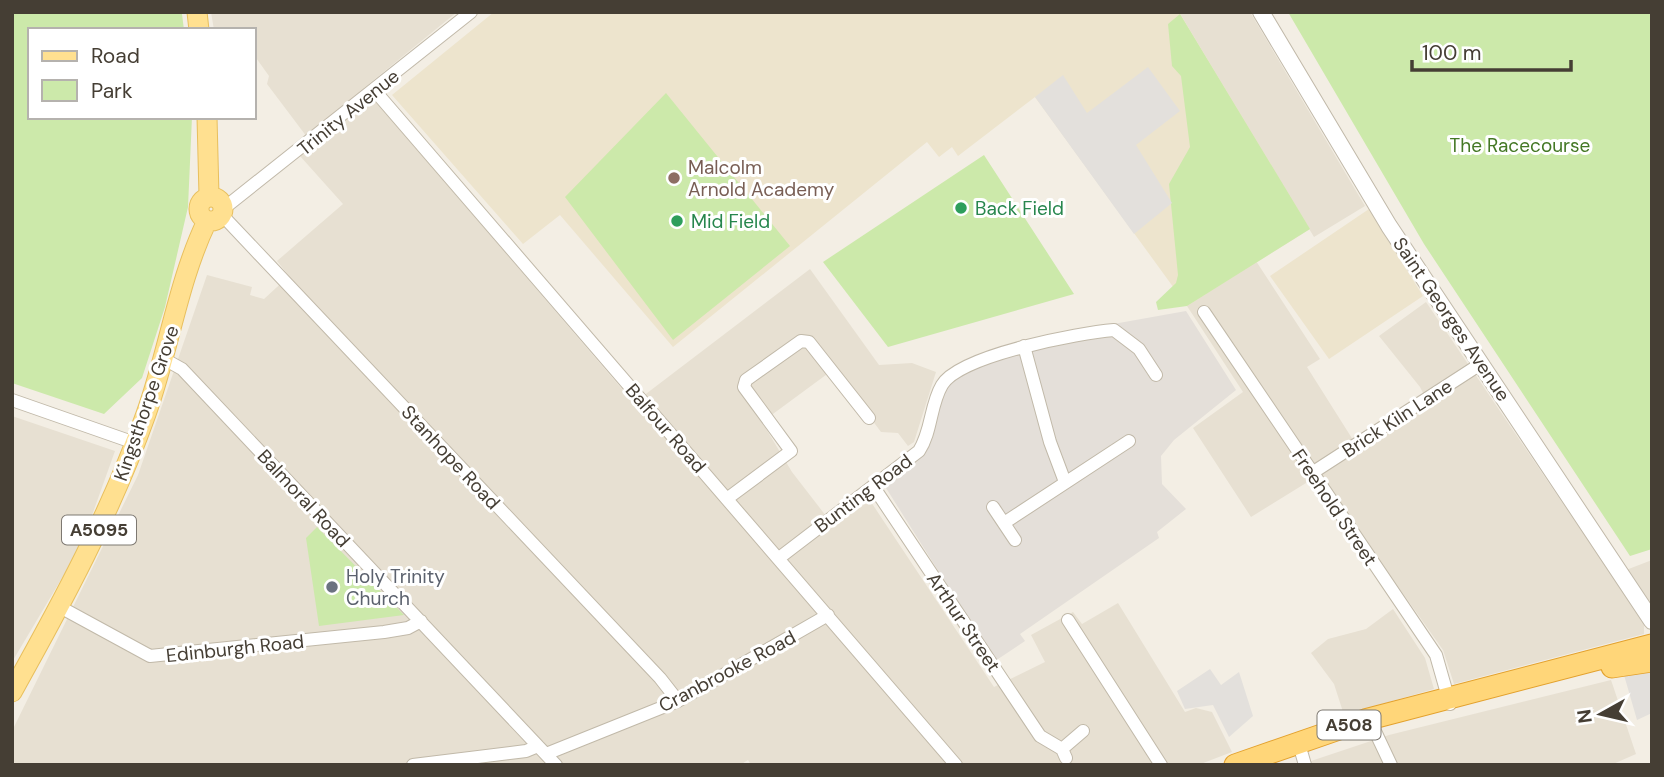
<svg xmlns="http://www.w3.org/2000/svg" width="1664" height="777" font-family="'DM Sans',sans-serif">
<rect width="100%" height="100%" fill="#f3eee4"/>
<path fill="#e7e0d2" d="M211 12H457L364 88 634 403 810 269 879 365 912 363 936 372 914 442 908 446 898 433 881 432 834 369 762 422 792 472 833 525 867 496 994 687 1045 662 1031 635 1073 612 1082 624 1118 603 1185 712 1196 708 1212 712 1232 752 1198 765H751L748 760 740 765H12V731L138 475 207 275 252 287 250 295 264 299 289 276 277 261 343 204 300 156 313 145 267 84 269 76 254 55V30H214Z
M1179 12H1250L1365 206 1314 237Z
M1256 261 1320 359 1307 367 1360 451 1430 407 1420 387 1379 336 1426 302 1644 623V634L1454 684 1443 650 1319 475 1251 517 1193 428 1243 392 1187 306Z
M12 416 115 451 81 546 12 662Z
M1652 560V609L1626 570Z
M1393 609 1425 658 1434 689 1344 715 1334 684 1311 653 1328 639 1366 629Z
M1611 680 1636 754 1611 765H1299L1389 735Z"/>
<path fill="#e4dfd9" d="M1186 311 1236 390 1174 440 1161 456 1162 484 1186 509 1157 532 1159 538 1020 634 1025 641 995 661 881 480 920 440 955 367 1035 338Z"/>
<path fill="#ede4cd" d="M494 12H1179L1310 229 1187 306 1035 97 958 156 952 147 939 157 927 142 673 347 560 215 523 244 392 95Z
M1369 209 1423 296 1329 359 1270 276Z"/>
<path fill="#cce9aa" d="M12 12 182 14 184 30H30V117H192L188 207 165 307 142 378 104 414 12 383Z
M1288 12H1652V549L1630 556 1424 244Z
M1180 14 1310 229 1187 306 1158 310 1156 302 1176 283 1178 275 1169 184 1190 147 1181 76 1172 66 1168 24Z
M666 93 790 246 673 340 565 197Z
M984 155 1074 294 888 347 823 262Z
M317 527 404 615 319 626 306 538Z"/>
<path fill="#e3e0dc" d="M1148 67 1180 111 1136 145 1172 203 1134 234 1035 97 1063 75 1087 113Z
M1210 669 1221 685 1239 672 1253 716 1229 737 1213 705 1185 709 1177 691Z
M1652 672V713L1637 720 1624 675Z"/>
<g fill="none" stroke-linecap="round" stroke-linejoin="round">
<defs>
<path id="minor" d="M375 91 956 765
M223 209 471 12
M222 215 660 678 678 701
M1204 312 1436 655 1450 704
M1024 346 1050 442 1065 482
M164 359 182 369 556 765
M12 400 135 443
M1312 473 1482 363
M873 486 1040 736 1062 749
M728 498 791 451 744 387 746 380 801 341 809 342 869 418
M993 507 1015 540
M1004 523 1129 441
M779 558 919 451C932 431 930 405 942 385 960 355 1079 333 1114 330L1139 349 1156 375
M60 607 150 656 384 632 408 628 421 621
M1068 620 1161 765
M1374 729 1391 765
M1301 751 1305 765
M546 754 678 701 828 615
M1066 758 1062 749 1083 731
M413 765 526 751 538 746"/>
<path id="tertiary" d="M1261 12 1389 226 1652 621"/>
<path id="primary" d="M197 12 199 30
M207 117 209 196
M199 209a12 12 0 1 1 24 0a12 12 0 1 1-24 0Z
M12 692C63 601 111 512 146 414 169 350 178 281 207 221"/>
<path id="trunk" d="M1612 667 1652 661
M1235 765 1365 720 1652 645"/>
</defs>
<use href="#minor" stroke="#c1b9a9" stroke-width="14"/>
<use href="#tertiary" stroke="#c1b9a9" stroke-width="18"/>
<use href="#primary" stroke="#e8bf5d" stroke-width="21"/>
<use href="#trunk" stroke="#e3a12d" stroke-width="23"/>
<use href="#minor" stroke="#fff" stroke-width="12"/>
<use href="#tertiary" stroke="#fff" stroke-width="16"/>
<use href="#primary" stroke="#ffe090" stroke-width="19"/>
<use href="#trunk" stroke="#ffd679" stroke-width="21"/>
</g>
<circle fill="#8d6e63" stroke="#fff" stroke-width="2.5" cx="674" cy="178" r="7"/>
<g fill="#2e9e5b" stroke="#fff" stroke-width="2.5">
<circle cx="961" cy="208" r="7"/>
<circle cx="677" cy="221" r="7"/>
</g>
<circle fill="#6b7280" stroke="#fff" stroke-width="2.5" cx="332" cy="587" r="7"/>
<g text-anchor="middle" stroke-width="6" stroke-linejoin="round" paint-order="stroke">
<g fill="#fff" stroke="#7d7871" stroke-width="2">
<rect x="62" y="515.5" width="74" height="29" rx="5"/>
<rect x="1317.5" y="710.5" width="63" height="29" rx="5"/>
</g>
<g font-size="18" font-weight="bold" fill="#453e34">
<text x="99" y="536">A5095</text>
<text x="1349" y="731">A508</text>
</g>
<g font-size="19" fill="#453e34" stroke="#fff">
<text transform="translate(348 112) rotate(-39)" y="7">Trinity Avenue</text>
<text transform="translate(1452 319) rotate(56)" y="7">Saint Georges Avenue</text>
<text transform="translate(146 403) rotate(-71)" y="7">Kingsthorpe Grove</text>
<text transform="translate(1397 418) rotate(-33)" y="7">Brick Kiln Lane</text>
<text transform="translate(666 428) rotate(49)" y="7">Balfour Road</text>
<text transform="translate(451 457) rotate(47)" y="7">Stanhope Road</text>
<text transform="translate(863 493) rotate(-37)" y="7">Bunting Road</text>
<text transform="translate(304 498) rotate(47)" y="7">Balmoral Road</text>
<text transform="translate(1335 507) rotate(56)" y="7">Freehold Street</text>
<text transform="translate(964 622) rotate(56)" y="7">Arthur Street</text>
<text transform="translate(235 648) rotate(-6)" y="7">Edinburgh Road</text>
<text transform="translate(727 671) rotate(-28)" y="7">Cranbrooke Road</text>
</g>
<g font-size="19" fill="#447825" stroke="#fff">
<text x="1520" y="152">The Racecourse</text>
</g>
<g font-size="19" fill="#785e54" stroke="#fff" text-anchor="start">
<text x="688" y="174">Malcolm<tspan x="688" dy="22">Arnold Academy</tspan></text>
</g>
<g font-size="19" fill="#27864d" stroke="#fff" text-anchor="start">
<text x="975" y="215">Back Field</text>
<text x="691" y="228">Mid Field</text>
</g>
<g font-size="19" fill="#5b616d" stroke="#fff" text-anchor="start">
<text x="346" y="583">Holy Trinity<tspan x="346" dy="22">Church</tspan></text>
</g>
</g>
<rect width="1664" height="777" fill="none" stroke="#453e34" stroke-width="28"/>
<rect x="28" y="28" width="228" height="91" fill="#ffffff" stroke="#b5b2ae" stroke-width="2"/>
<rect x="42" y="51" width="35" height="10" fill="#ffe090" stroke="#b5b2ae" stroke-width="2"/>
<text x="91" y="63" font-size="21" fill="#453e34">Road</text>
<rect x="42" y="80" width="35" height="21" fill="#cce9aa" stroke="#b5b2ae" stroke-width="2"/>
<text x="91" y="98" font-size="21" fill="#453e34">Park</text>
<g transform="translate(1601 714) rotate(262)" stroke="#ffffff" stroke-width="5" paint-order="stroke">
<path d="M0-5L12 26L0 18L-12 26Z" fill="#453e34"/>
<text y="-10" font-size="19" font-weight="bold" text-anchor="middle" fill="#453e34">N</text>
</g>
<path d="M1412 60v10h159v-10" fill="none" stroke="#453e34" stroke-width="3.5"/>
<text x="1422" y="60" font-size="21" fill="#453e34" stroke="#ffffff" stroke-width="5" paint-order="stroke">100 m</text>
</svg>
